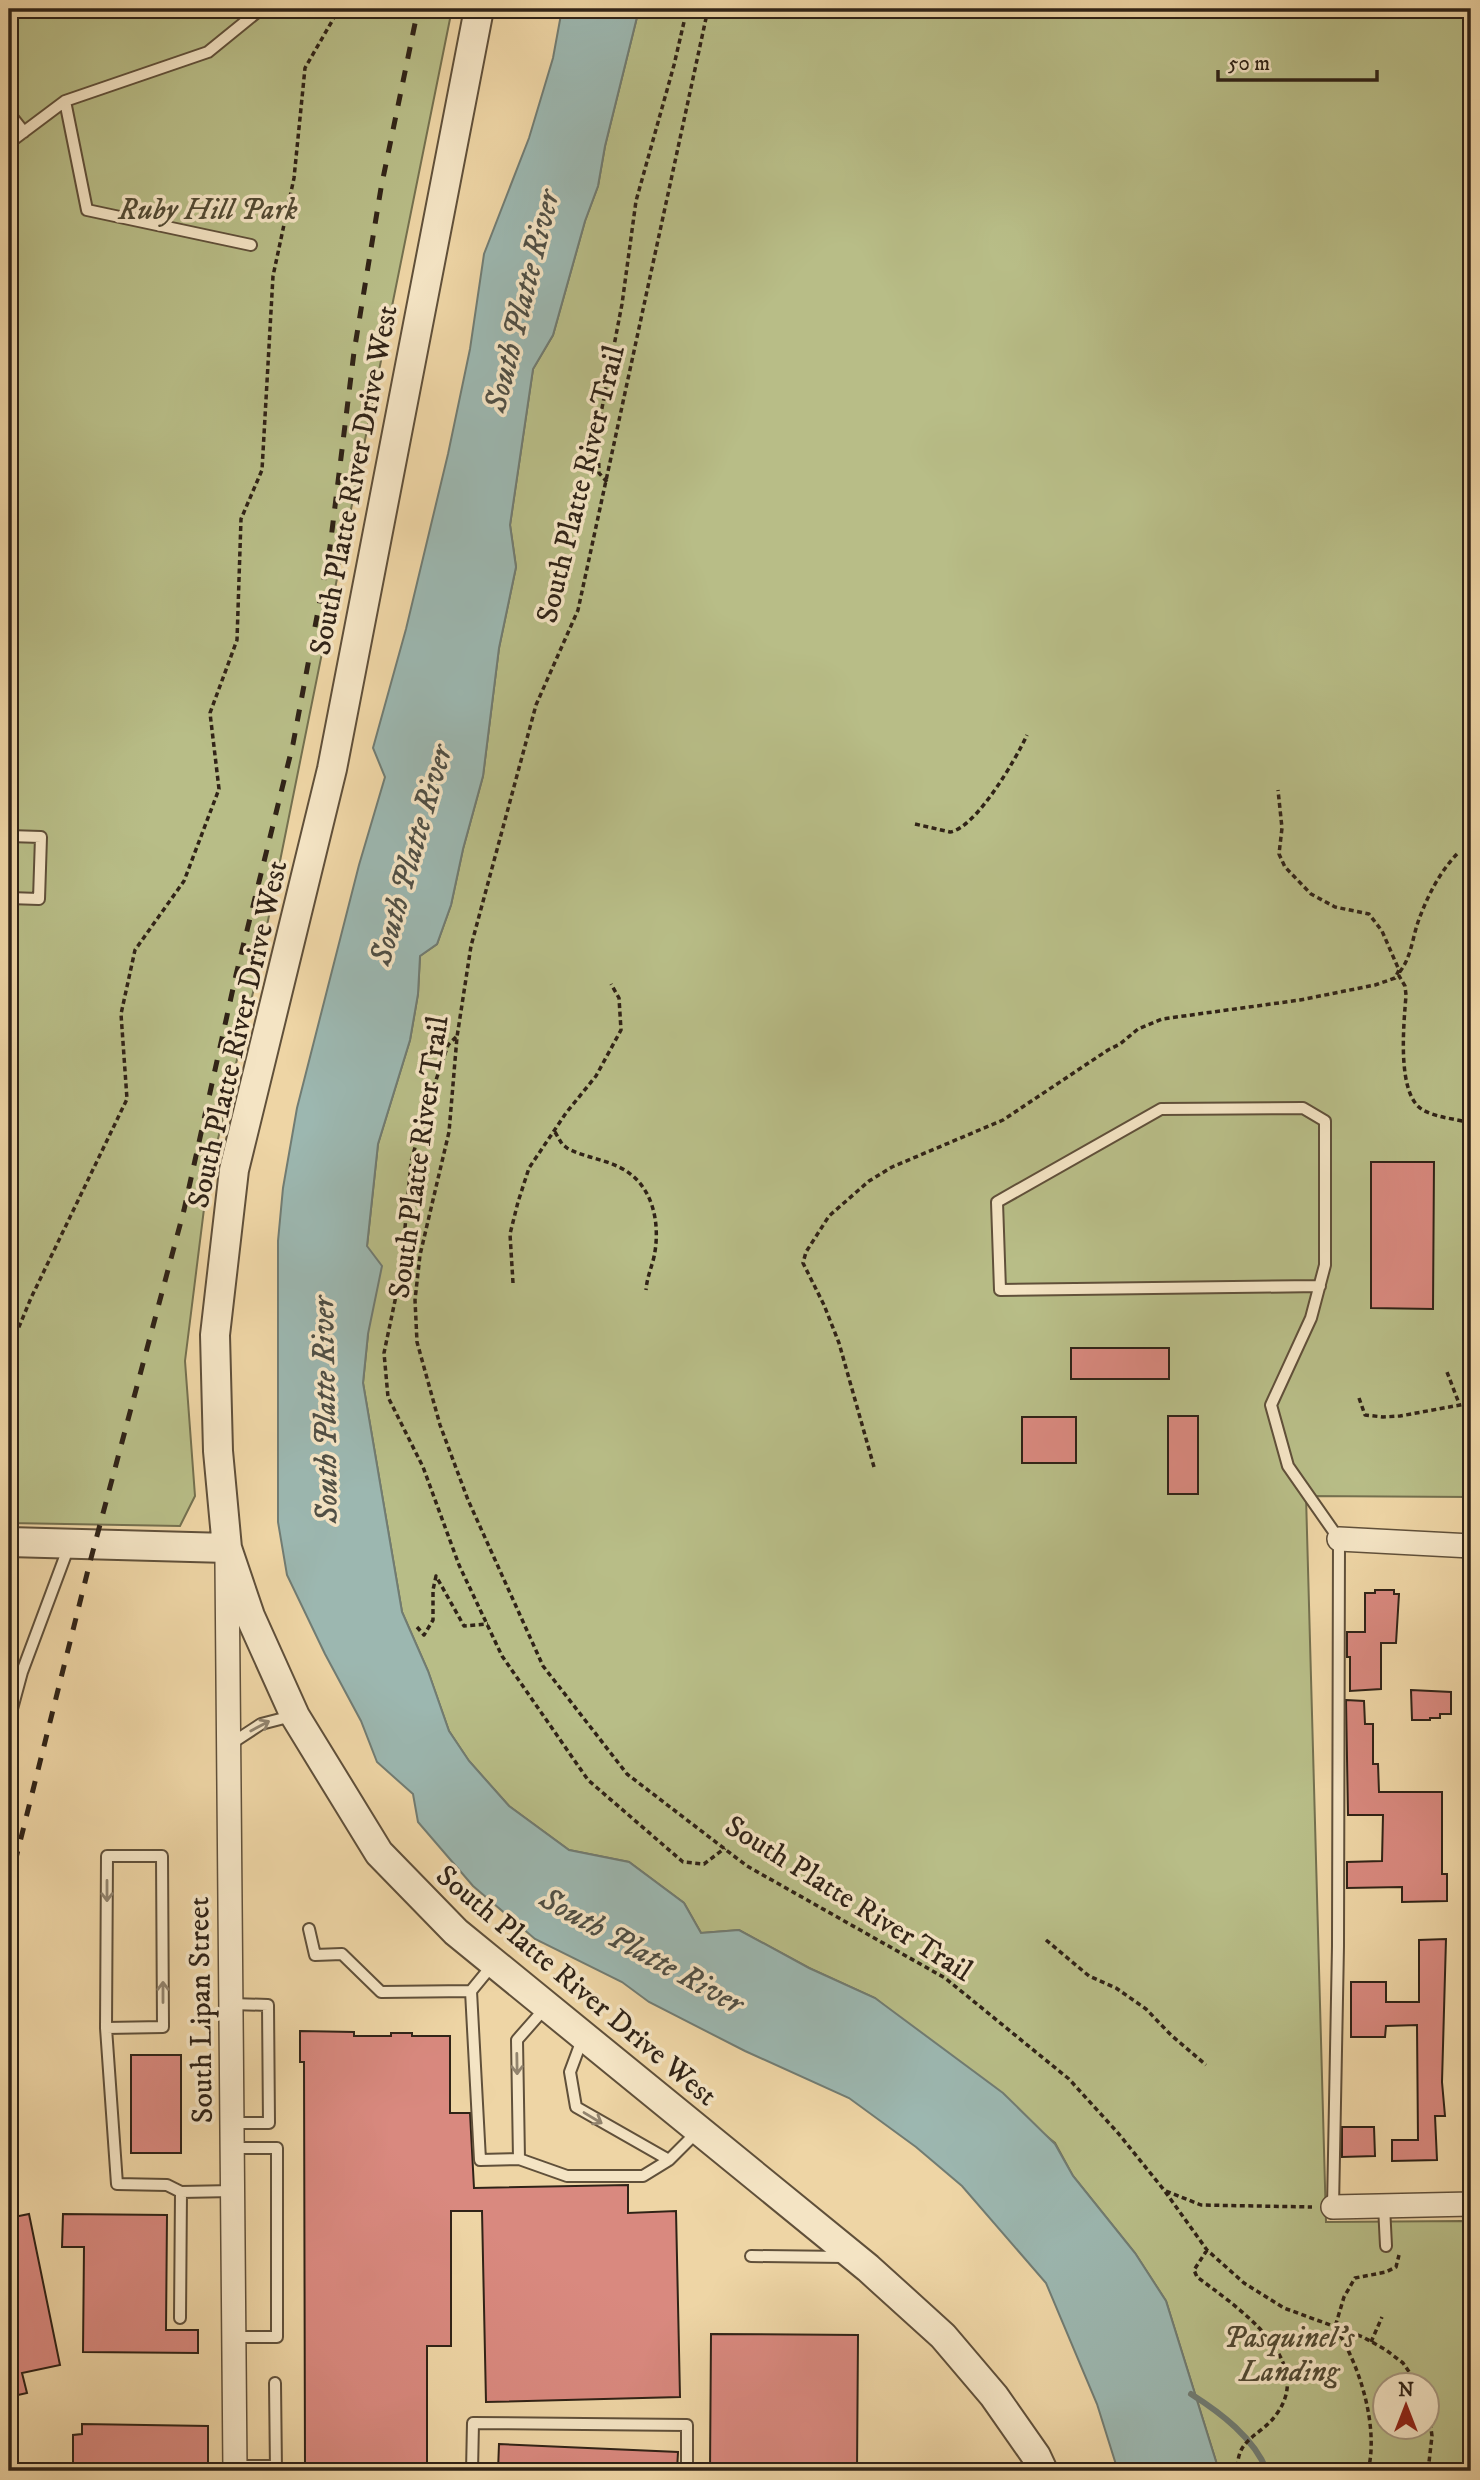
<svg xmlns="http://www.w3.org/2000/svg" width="1480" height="2480" font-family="'IM FELL DW Pica',serif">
<rect width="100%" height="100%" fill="#eed5a5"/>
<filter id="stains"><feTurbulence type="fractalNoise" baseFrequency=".00286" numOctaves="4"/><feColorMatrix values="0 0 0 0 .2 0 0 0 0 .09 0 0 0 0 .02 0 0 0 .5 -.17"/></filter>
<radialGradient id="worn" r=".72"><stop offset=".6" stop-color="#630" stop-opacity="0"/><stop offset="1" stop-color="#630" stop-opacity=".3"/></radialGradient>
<path fill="#b8bd87" stroke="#74704f" stroke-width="2" fill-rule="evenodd" d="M9 9H452L256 980 207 1185 185 1361 195 1496 180 1526 9 1523Z
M639 9H1471V1497L1306 1496 1326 2222 1463 2221 1471 2225V2471H1219L1166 2301 1135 2253 1073 2176 1055 2143 875 1998 809 1968 739 1930 701 1933 684 1903 629 1862 569 1850 509 1806 469 1761 449 1731 428 1671 402 1612 363 1383 368 1334 367 1246 378 1144 410 1040 418 994 420 956 437 944 451 905 463 849 483 776 499 648 516 567 510 525 533 369 553 335 585 221 598 186 605 146ZM1386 2386H1428V2428H1386Z"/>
<path fill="#9cb7b0" stroke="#717c73" stroke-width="2" d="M562 9H639L605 146 598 186 585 221 553 335 533 369 510 525 516 567 499 648 483 776 463 849 451 905 437 944 420 956 418 994 410 1040 378 1144 367 1246 382 1266 368 1334 363 1383 402 1612 428 1671 449 1731 469 1761 509 1806 569 1850 629 1862 684 1903 701 1933 739 1930 809 1968 875 1998 1003 2093 1055 2144 1073 2176 1135 2253 1166 2301 1219 2471H1118L1097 2404 1046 2283 962 2186 916 2147 849 2098 745 2051 649 2002 622 1982 535 1939 473 1886 418 1822 413 1794 377 1762 361 1721 325 1654 287 1575 278 1522V1241L283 1188 297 1108 359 865 385 777 373 748 406 629 448 454 470 349 484 254 529 138 553 58Z"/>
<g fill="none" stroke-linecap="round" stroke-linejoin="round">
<path stroke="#717c73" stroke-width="6" d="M1191 2394C1221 2413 1254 2438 1267 2471"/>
</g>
<path fill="#d9897f" stroke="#302317" stroke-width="2" d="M1371 1162H1434L1433 1309 1371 1308Z
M1071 1348H1169V1379H1071Z
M1168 1416H1198V1494H1168Z
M1022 1417H1076V1463H1022Z
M1375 1590H1394V1594H1399L1396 1643H1381V1689L1350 1691V1657H1347V1632H1365V1593H1375Z
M1411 1690 1451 1692V1714H1440V1718H1430V1720H1412Z
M1346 1700 1364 1701 1365 1724H1373V1764H1378L1379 1792H1442V1874H1447V1901L1402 1902V1887L1347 1888V1862L1382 1861 1383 1815H1348Z
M1446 1939 1442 2082 1445 2116H1435L1437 2160 1392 2161V2140H1418L1417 2025 1386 2026 1385 2037H1351V1982H1386V2002H1419V1940Z
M300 2031 354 2032V2036H391V2033H412V2036H450V2113H470L474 2188 628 2185V2213L676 2211 680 2397 486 2402 482 2211H451V2346H427V2471H305L304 2062H300Z
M131 2055H181V2153H131Z
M1342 2127H1374L1375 2156 1342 2157Z
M29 2214 60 2365 22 2373 27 2393 9 2397V2218Z
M63 2214 167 2215 166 2330H198V2353L83 2352 84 2247H62Z
M711 2334 858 2335 857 2471H710Z
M82 2424 208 2426V2471H73V2435L82 2434Z
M499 2444 678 2452 677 2471H498Z"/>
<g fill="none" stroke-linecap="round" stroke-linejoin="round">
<defs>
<path id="service" d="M65 101 87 210 251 245
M9 113 24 132
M9 143 65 101 208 52 261 9
M9 836 41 837 39 899 9 898
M1320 1286 1000 1290 997 1202 1161 1109 1303 1108 1325 1121V1265L1311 1318 1271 1405 1288 1466 1339 1539 1338 1946 1333 2207
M9 1720 22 1672 69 1546
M229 1745 261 1724 292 1716
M309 1929 315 1955 342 1954 381 1992 471 1991
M494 1963 471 1991 480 2160 519 2159 567 2176H643L669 2160
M231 2004 268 2005 269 2123H232
M106 2028 163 2027 162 1856H107L106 2028 117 2184 167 2185 181 2192
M583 2037 570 2072 576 2107 669 2160 698 2131
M232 2148H277V2337H234
M519 2159 517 2040 546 2007
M1384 2206 1386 2246
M751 2256 846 2257
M180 2318 181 2192 233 2191
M275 2383 276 2471
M235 2466H276
M472 2471 473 2423 687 2425V2471"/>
<path id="minor" d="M1339 1539 1471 1546
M227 1562 235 2471
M1333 2207 1471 2204"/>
<path id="tertiary" d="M479 9 332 769 234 1170 215 1335 218 1451 227 1548 250 1616 295 1716 379 1853 456 1932 868 2268 943 2336 994 2396 1036 2456 1043 2471
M9 1542 227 1548"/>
</defs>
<use href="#service" stroke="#60503a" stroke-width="14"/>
<use href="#minor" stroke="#60503a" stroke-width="26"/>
<use href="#tertiary" stroke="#60503a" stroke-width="32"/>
<path stroke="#302317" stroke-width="3.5" stroke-dasharray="5 3.5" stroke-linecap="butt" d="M708 9 578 610 536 705 471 946 457 1037 449 1132 420 1255 415 1300 417 1342 440 1425 468 1500 543 1666 627 1774 747 1866 945 1978 1069 2079 1118 2133 1164 2190 1207 2250 1244 2283 1284 2308 1363 2337 1386 2350 1403 2363 1419 2386
M607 482 599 473 598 429 622 304 636 201 674 65 687 9
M915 824 950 832C976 828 1016 759 1027 735
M1457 854C1439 873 1427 897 1418 922 1412 940 1411 959 1398 974L1405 986 1406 995C1404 1023 1396 1095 1423 1110 1437 1118 1457 1119 1471 1123
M456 1037 448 1045 424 1115 411 1162 401 1272 384 1353 388 1397 423 1467 459 1565 502 1656 588 1780 683 1862 704 1864 725 1848
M555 1132 562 1144 567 1148C583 1157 603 1159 619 1167 653 1183 661 1223 654 1257 651 1269 647 1278 646 1290
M513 1283 510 1234 518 1202 529 1168 566 1113 596 1076 621 1030 619 998 611 984
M9 1351 31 1298 127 1099 121 1014 135 950 184 881 219 789 210 713 237 640 241 519 262 470 273 276 294 178 305 68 339 9
M1447 1372 1460 1406
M1359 1398 1365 1415 1383 1417 1400 1416 1471 1403
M874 1467 839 1343 824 1305 803 1263 806 1252 829 1216 869 1181 892 1167 1003 1120 1108 1050 1120 1044 1138 1029 1162 1019 1300 1000 1375 985 1395 978 1399 970 1382 931 1369 914 1335 907 1311 894 1285 867 1279 854 1282 828 1278 790
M417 1627 424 1635 433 1620V1590L436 1576 464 1626 488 1624
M1046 1940 1089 1976 1116 1988 1146 2009 1171 2035 1206 2065
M1166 2191 1201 2205 1312 2207
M1207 2250 1194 2270 1197 2277C1233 2304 1315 2358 1278 2412 1262 2437 1235 2437 1238 2471
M1371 2342 1382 2317
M1428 2406 1432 2436 1428 2471
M1368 2471C1379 2427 1360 2365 1335 2327L1344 2297 1355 2278 1386 2272 1396 2267 1399 2255"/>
<use href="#service" stroke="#f4e4c4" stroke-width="10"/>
<use href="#minor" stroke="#f4e4c4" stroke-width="23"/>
<use href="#tertiary" stroke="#f4e4c4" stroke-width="28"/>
<path stroke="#302317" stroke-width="5" stroke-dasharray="12 12" stroke-linecap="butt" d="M9 1886 90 1562 184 1210 236 975 293 744 330 547 354 352 381 188 418 9"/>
</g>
<defs><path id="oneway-shaft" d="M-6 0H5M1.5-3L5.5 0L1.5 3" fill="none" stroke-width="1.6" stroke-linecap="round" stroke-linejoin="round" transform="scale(1.75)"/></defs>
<g stroke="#92846e">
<use href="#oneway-shaft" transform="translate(260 1726) rotate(-28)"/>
<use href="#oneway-shaft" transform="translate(107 1891) rotate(90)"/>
<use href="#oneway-shaft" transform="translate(163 1992) rotate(-90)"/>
<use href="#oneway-shaft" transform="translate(517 2064) rotate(89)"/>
<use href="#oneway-shaft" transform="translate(593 2118) rotate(31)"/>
</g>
<g text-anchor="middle" stroke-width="7" stroke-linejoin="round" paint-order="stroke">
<g font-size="30" font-style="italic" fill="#524a33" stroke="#f4e4c4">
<text x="208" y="219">Ruby Hill Park</text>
<text x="1289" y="2347">Pasquinel's<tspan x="1289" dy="34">Landing</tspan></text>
</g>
<g font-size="30" fill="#302317" stroke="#f4e4c4">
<text transform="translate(353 480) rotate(-79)" y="10">South Platte River Drive West</text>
<text transform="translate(580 484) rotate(-76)" y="10">South Platte River Trail</text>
<text transform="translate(237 1034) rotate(-77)" y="10">South Platte River Drive West</text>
<text transform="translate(418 1157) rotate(-82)" y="10">South Platte River Trail</text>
<text transform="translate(849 1898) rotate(32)" y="10">South Platte River Trail</text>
<text transform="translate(577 1985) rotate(40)" y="10">South Platte River Drive West</text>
<text transform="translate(200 2010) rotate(-91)" y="10">South Lipan Street</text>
</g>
<g font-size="32" font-style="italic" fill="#504f45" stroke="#f4e4c4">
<text transform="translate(521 301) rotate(-76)" y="11">South Platte River</text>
<text transform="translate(410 855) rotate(-74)" y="11">South Platte River</text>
<text transform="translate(324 1410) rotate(-91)" y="11">South Platte River</text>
<text transform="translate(642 1950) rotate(29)" y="11">South Platte River</text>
</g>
</g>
<rect width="1480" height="2480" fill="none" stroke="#eed5a5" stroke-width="35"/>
<rect x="10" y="10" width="1459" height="2459" fill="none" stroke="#302317" stroke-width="3.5"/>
<rect x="18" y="18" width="1445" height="2445" fill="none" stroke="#302317" stroke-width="2"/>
<g transform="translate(1406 2406)"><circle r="33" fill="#f4e4c4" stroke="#a6977f" stroke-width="2"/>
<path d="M0-5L12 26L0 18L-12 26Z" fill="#8f2418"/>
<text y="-10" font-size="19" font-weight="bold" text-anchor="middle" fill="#302317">N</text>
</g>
<path d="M1218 70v10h159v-10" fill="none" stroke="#302317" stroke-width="3.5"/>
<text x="1228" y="70" font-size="21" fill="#302317" stroke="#f4e4c4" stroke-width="5" paint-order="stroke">50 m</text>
<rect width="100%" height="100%" filter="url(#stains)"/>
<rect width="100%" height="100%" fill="url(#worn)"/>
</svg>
